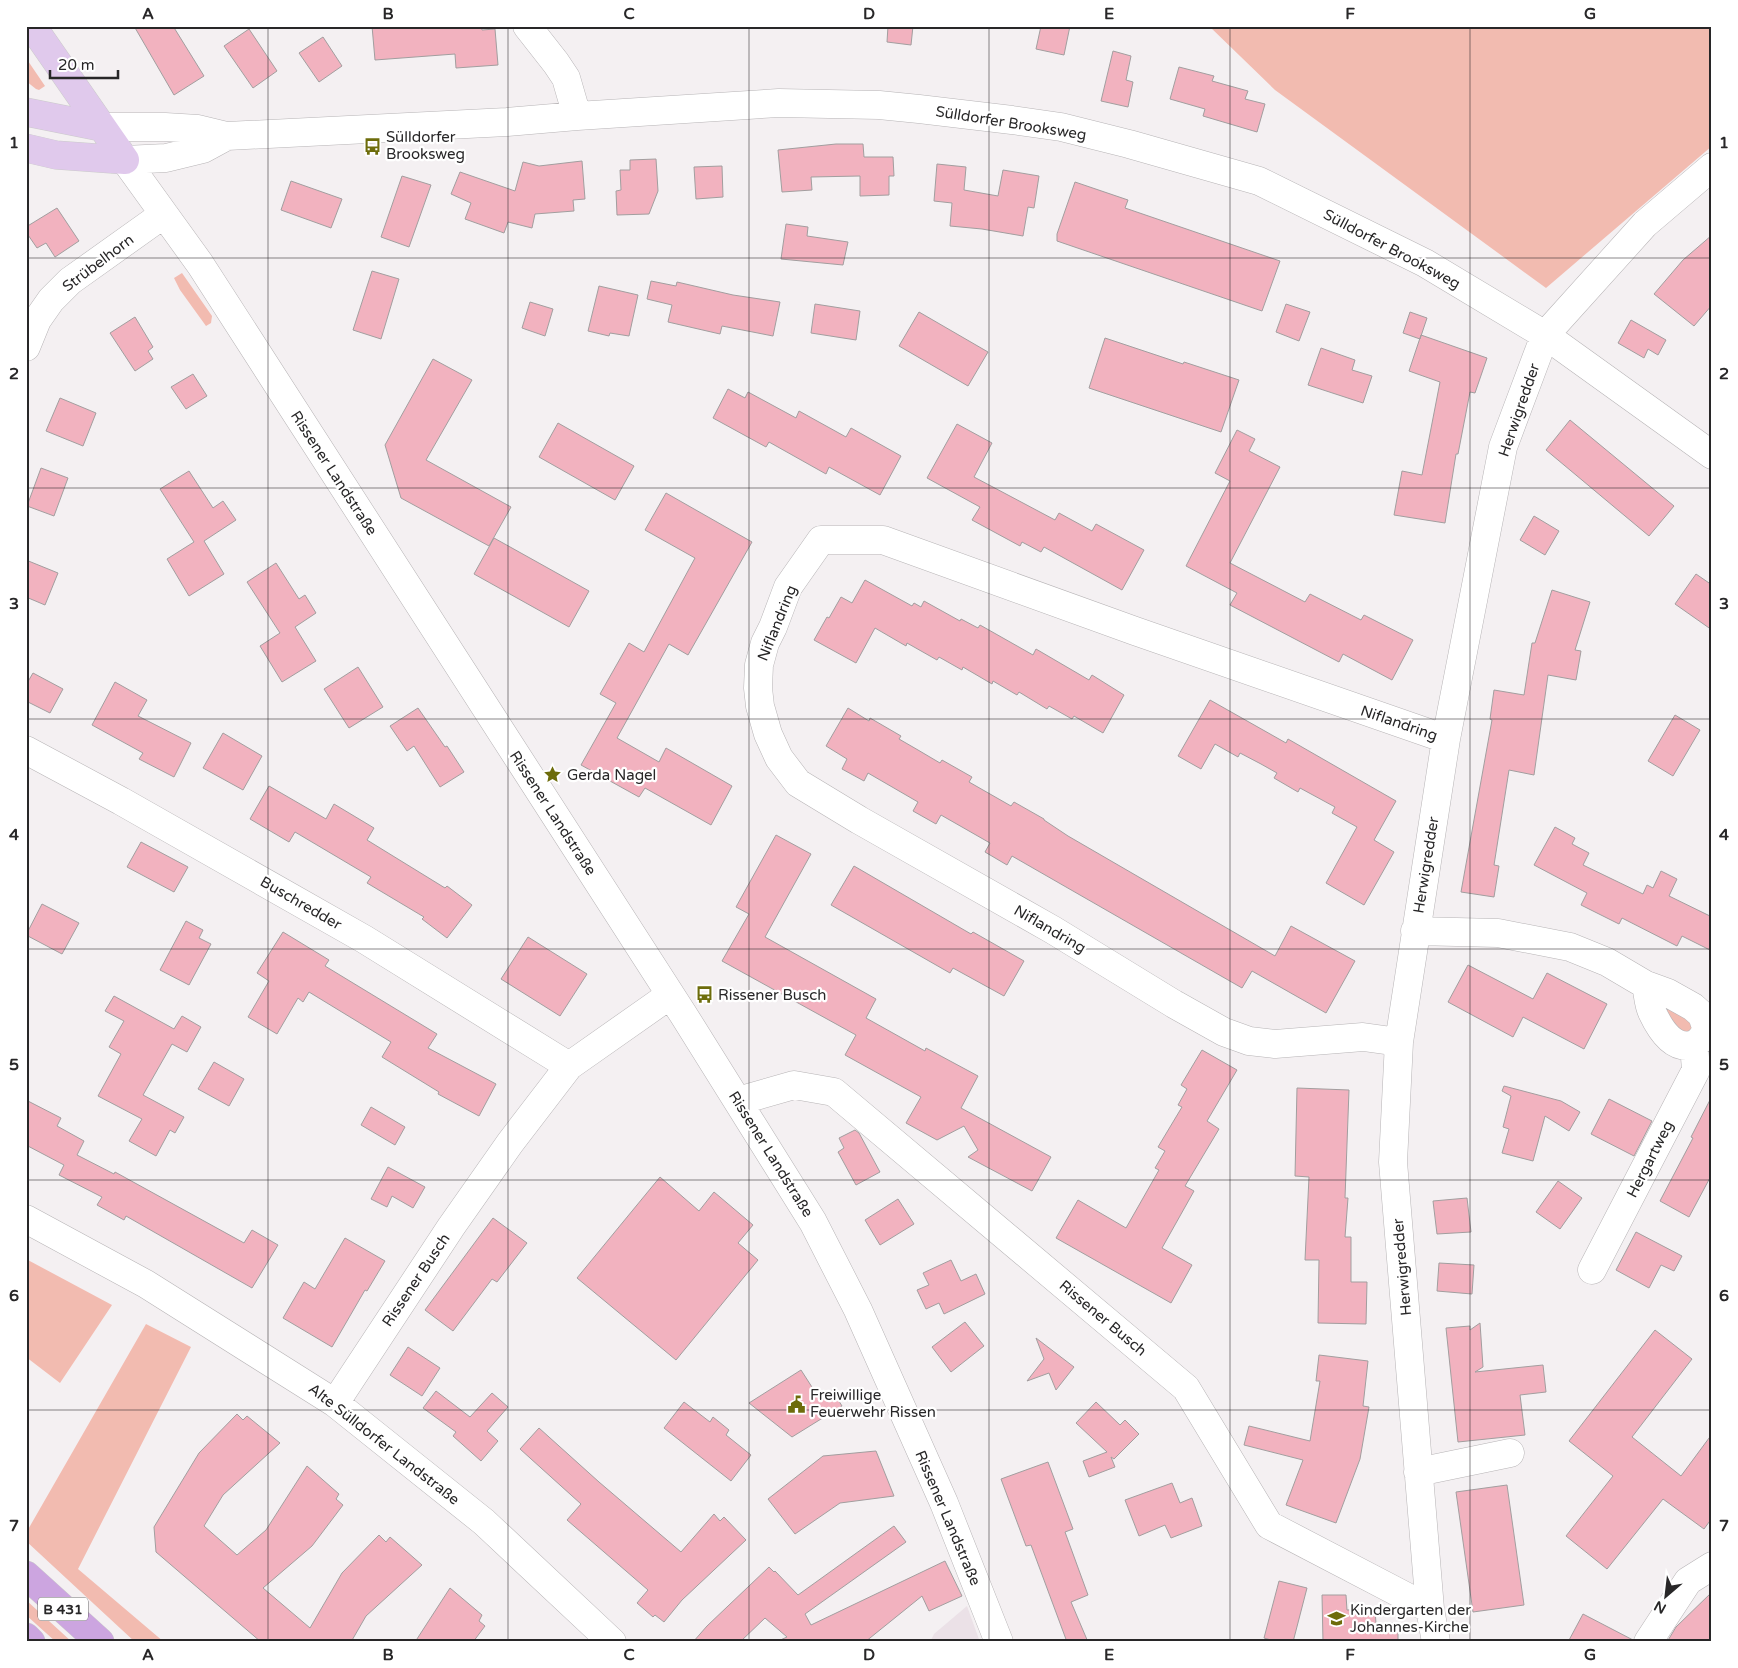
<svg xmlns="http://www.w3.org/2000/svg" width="1738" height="1668" font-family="'Varela Round',sans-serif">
<rect width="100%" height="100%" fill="#f4f0f2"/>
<path fill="#ebe1e7" d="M967 1606 980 1642H930L934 1634Z"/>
<path fill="#f2bbb0" d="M1209 26H1712V146L1546 288 1275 90Z
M26 58 45 86 39 90 36 89 26 81Z
M182 273 212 316 211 323 206 326 180 290 174 278Z
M1660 1003 1691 1017 1695 1027 1682 1037Z
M26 1259 112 1305 60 1383 26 1357Z
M146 1324 191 1347 78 1569 164 1642H135L26 1541V1533Z
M26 1600 72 1642H56L26 1615Z"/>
<path fill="#f2b2bf" stroke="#a29e9f" d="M134 26H173L204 76 174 95Z
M372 26H481L482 30 495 29 498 65 456 68 455 54 375 60Z
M888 26H913L911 45 887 42Z
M1041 26H1070L1064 55 1036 49Z
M249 29 277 71 253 88 224 46Z
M323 37 342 66 319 82 299 53Z
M1113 51 1131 56 1126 80 1133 82 1128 107 1101 101Z
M1179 67 1214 76 1212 81 1248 91 1245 99 1265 104 1257 132 1203 116 1205 109 1170 99Z
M836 144H863L864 157H893L894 176H889V195L860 196V176L811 177 812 190 782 192 778 150Z
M656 159 658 191 649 214 617 215 616 191 621 190 620 170H630V160Z
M582 161 585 199 573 200 574 211 535 214 532 228 508 222 504 233 465 219 471 203 451 194 460 172 515 191 523 162 539 166Z
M937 164 966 167 964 190 998 196 1003 170 1039 176 1034 208 1028 207 1023 236 982 229 950 226 952 203 934 201Z
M722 166 723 197 696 199 694 167Z
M402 176 431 185 409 247 381 237Z
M291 181 342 199 331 228 281 210Z
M1075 182 1128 200 1125 208 1280 261 1262 311 1057 241V234Z
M57 208 79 241 55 257 46 243 37 248 26 232V227Z
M786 224 808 227 807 236 848 242 843 265 781 259Z
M1712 235V305L1694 326 1654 294 1683 260Z
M372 271 399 279 381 339 353 330Z
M651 281 676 286 677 282 733 295 780 302 773 336 722 326 720 334 668 322 672 305 647 299Z
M599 286 638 295 629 336 610 333 609 336 588 331Z
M530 302 553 309 545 336 522 328Z
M815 304 860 311 856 340 811 333Z
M1286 304 1310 312 1299 341 1276 332Z
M919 312 988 352 968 386 899 346Z
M1410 312 1427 318 1420 339 1403 333Z
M135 317 153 347 148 351 153 359 135 371 110 333Z
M1631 320 1666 340 1658 355 1648 349 1644 358 1618 343Z
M1421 335 1487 358 1475 393 1470 392 1458 454H1456L1445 523 1394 515 1402 471 1422 475 1440 382 1409 371Z
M1105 338 1183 364 1184 362 1239 380 1221 432 1089 388Z
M1321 348 1355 360 1352 370 1372 376 1363 403 1308 385Z
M433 359 472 380 426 460 511 507 489 546 401 498 385 445Z
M193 374 207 396 186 409 171 387Z
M728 389 745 398 748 392 796 418 799 411 846 437 851 428 901 456 880 495 829 467 826 474 769 442 766 447 713 418Z
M60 398 96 413 83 446 46 431Z
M1570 420 1674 506 1649 536 1546 450Z
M558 423 634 466 615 500 539 457Z
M957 424 992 443 974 477 1055 520 1059 513 1092 531 1096 524 1144 550 1122 590 1044 547 1041 552 1022 542 1020 546 972 520 980 507 927 478Z
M1237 430 1255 439 1249 451 1280 467 1230 563 1305 602 1310 594 1361 620 1364 615 1413 640 1392 680 1343 654 1339 662 1230 605 1237 593 1186 566 1230 481 1215 473Z
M41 468 68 478 54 516 27 506Z
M189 471 213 508 223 501 236 520 204 541 224 574 189 596 167 559 194 542 160 489Z
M666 493 752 542 688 655 669 644 617 738 659 762 666 748 732 786 711 825 645 788 639 797 581 765 616 703 600 694 629 643 644 652 695 558 645 530Z
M1534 516 1559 531 1545 555 1520 540Z
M494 538 589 591 569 627 474 574Z
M26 560 58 573 45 605 26 597Z
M276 563 299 599 305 595 316 613 295 627 316 661 282 682 260 646 280 633 247 582Z
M1696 574 1712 585V630L1675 604Z
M865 580 912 606 914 603 921 607 924 601 960 621 961 619 978 628 980 625 1033 655 1036 649 1089 680 1092 675 1124 695 1103 733 1074 716 1072 719 1049 706 1047 709 1019 692 1017 695 993 681 992 684 963 667 962 670 939 657 937 660 907 643 906 646 875 628 856 663 814 640 827 617 829 618 841 597 852 603Z
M1552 590 1590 602 1575 650 1581 651 1576 680 1548 675 1534 775 1509 770 1494 865 1499 866 1494 897 1461 892 1492 720 1490 719 1494 690 1524 695 1532 643H1535Z
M358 667 383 707 349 728 324 689Z
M33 673 63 689 50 713 26 701V685Z
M115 682 147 700 138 716 191 743 174 777 139 759 143 753 92 725Z
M1210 700 1286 743 1288 739 1396 801 1374 840 1394 852 1364 905 1326 883 1357 827 1332 813 1335 807 1300 788 1298 792 1274 778 1277 773 1261 764 1240 753 1238 757 1215 744 1201 769 1178 756Z
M418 708 445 747 447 746 464 772 440 787 414 746 407 751 390 726Z
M848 708 869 721 870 718 901 736 899 739 918 750 940 763 942 760 972 777 969 782 1011 806 1014 802 1044 819V820L1068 836 1275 956 1291 926 1355 961 1326 1013 1252 971 1242 988 1012 856 1007 865 985 852 990 843 941 815 936 824 913 811 918 802 868 773 864 781 842 769 847 759 826 746Z
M1675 715 1700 730 1673 776 1648 761Z
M223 733 262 756 243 790 203 768Z
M269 786 326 819 334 804 374 828 367 840 445 888 447 886 472 905 447 938 422 919 424 917 367 883 371 877 295 832 289 842 250 819Z
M1555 827 1575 838 1572 844 1589 853 1583 865 1643 894 1647 885 1653 888 1661 871 1677 879 1669 896 1712 917V951L1682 936 1677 946 1622 918 1619 924 1581 905 1587 893 1534 865Z
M776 835 811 854 765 937 876 999 866 1018 925 1051 926 1048 978 1076 961 1108 1051 1157 1032 1191 968 1157 978 1150 964 1126 937 1140 906 1123 921 1097 845 1055 856 1035 722 961 749 914 736 907Z
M141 842 188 867 174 892 127 867Z
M854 866 971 934 973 932 1024 961 1004 996 953 968 950 973 831 905Z
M42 904 79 923 62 954 26 935Z
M186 921 203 930 199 938 211 944 189 985 160 970Z
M283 932 329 960 325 966 437 1034 428 1048 496 1084 479 1116 438 1094 439 1092 382 1057 391 1042 309 992 303 1002 298 998 277 1034 248 1017 269 981 257 973Z
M528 937 587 974 560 1016 501 979Z
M1468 965 1533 999 1547 973 1607 1004 1584 1049 1523 1017 1513 1037 1448 1002Z
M114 996 174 1029 182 1016 201 1027 187 1052 172 1044 143 1095 184 1117 175 1133 170 1130 156 1156 129 1141 142 1119 98 1096 121 1054 109 1047 124 1021 105 1011Z
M1202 1050 1237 1070 1207 1121 1219 1129 1185 1186 1194 1191 1162 1248 1192 1265 1171 1303 1056 1238 1078 1200 1126 1228 1159 1170 1155 1168 1165 1151 1158 1147 1182 1107 1178 1105 1187 1089 1181 1085Z
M214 1062 244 1079 229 1106 198 1089Z
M1504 1086 1561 1101 1580 1112 1569 1131 1545 1116 1533 1161 1502 1153 1509 1129 1503 1127 1511 1096 1502 1091Z
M1297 1088 1349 1090 1345 1198H1348L1345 1237H1351V1282H1367L1366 1324 1318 1323 1319 1260H1305L1309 1177 1295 1176Z
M1712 1096V1174L1689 1217 1660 1201 1693 1138 1691 1137Z
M1609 1099 1652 1121 1634 1156 1591 1134Z
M26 1100 61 1118 57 1126 84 1141 77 1155 114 1174 115 1172 244 1243 252 1230 278 1245 252 1288 126 1216 124 1220 97 1205 102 1197 59 1175 64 1165 26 1145Z
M371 1107 405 1127 395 1145 361 1125Z
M855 1130 859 1133 880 1172 856 1185 838 1152 844 1148 839 1138Z
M388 1167 425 1187 413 1208 392 1196 387 1207 371 1199Z
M660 1177 699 1211 714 1192 753 1225 738 1243 758 1260 676 1360 577 1278Z
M1558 1181 1582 1198 1560 1229 1536 1212Z
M1467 1198 1471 1232 1437 1234 1433 1201Z
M898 1199 914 1224 880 1245 865 1220Z
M493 1218 527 1243 497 1282 492 1279 453 1331 425 1310Z
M1636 1232 1682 1256 1674 1271 1661 1265 1649 1288 1616 1270Z
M345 1238 385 1261 367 1291 365 1290 332 1347 283 1318 304 1282 315 1289Z
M951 1260 961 1281 976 1274 985 1294 944 1314 939 1303 926 1309 917 1290 929 1285 923 1273Z
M1439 1263 1474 1265 1472 1294 1437 1291Z
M965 1322 984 1346 951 1372 932 1347Z
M1480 1323 1483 1367 1475 1372 1543 1365 1546 1392 1520 1395 1525 1435 1458 1442 1446 1328 1470 1326V1330Z
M1655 1330 1692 1359 1632 1437 1681 1476 1712 1434V1518L1704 1529 1663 1499 1607 1569 1566 1536 1613 1476 1569 1441Z
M1036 1338 1074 1367 1056 1390 1049 1373 1027 1381 1044 1359Z
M408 1347 440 1368 422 1396 390 1375Z
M1319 1355 1368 1361 1363 1406 1369 1407 1360 1459 1336 1523 1286 1505 1303 1460 1244 1445 1249 1426 1310 1441 1320 1381H1316Z
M801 1370 819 1398 832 1390 842 1406 792 1437 749 1403Z
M436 1391 470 1417 492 1393 508 1407 487 1431 498 1441 481 1461 453 1436 456 1432 423 1408Z
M684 1402 710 1422 713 1417 729 1430 726 1435 751 1455 731 1481 664 1428Z
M1096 1402 1120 1425 1125 1420 1139 1434 1114 1459 1111 1457 1115 1467 1089 1477 1083 1461 1107 1452 1076 1423Z
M237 1414 243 1420 247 1416 280 1443 223 1495 204 1526 237 1555 266 1530 307 1466 339 1494 336 1499 343 1505 312 1546 263 1588 310 1628 342 1573 379 1535 386 1542 390 1537 422 1565 366 1616 351 1642H261L156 1552 154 1527 199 1453Z
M539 1428 599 1482 681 1552 714 1514 720 1521 724 1517 746 1540 682 1600 664 1622 655 1615 653 1617 637 1603 648 1590 567 1520 581 1504 520 1449Z
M876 1451 894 1496 840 1503 795 1534 768 1499 823 1456Z
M1048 1462 1073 1529 1065 1532 1088 1595 1071 1602 1088 1642H1067L1031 1545 1026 1546 1001 1479Z
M1172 1483 1180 1503 1192 1498 1202 1526 1171 1538 1165 1525 1139 1536 1125 1500Z
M1507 1485 1524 1605 1473 1612 1456 1492Z
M894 1526 906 1542 805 1614 811 1625 945 1561 962 1596 929 1611 922 1596 865 1642H776L787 1637 765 1618 740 1642H693L707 1626 769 1567 774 1572 775 1571 798 1595Z
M1279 1581 1307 1588 1293 1642H1278L1264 1638Z
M450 1588 482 1615 479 1621 485 1626 473 1642H415Z
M1712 1592V1642H1667L1676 1627Z
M1322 1595H1346L1347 1610 1375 1609 1376 1624 1398 1623V1642H1323Z
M1583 1614 1633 1640 1632 1642H1568Z"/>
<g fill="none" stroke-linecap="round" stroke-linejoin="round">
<defs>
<path id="minor" d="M527 26 556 63 566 78 577 116
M101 127H165L198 129 227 136 507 122 577 116 779 103 879 105 919 109 1012 120 1061 127 1129 144 1259 181 1425 263 1545 335 1712 455
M125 160 200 264 683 1014 813 1222 858 1310 944 1503 999 1642
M125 160 166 158 203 149 227 136
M26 347 37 320 51 300 70 281 164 214
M26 750 121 801 364 939 569 1066
M1415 931 1498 933 1570 947 1607 962 1646 985 1668 993 1693 1007 1702 1015 1706 1027
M1646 985C1648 993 1648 1004 1652 1012 1659 1027 1672 1049 1691 1045 1697 1044 1703 1038 1705 1032
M1399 1042 1363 1037 1275 1044 1249 1041 1224 1032 1174 1004 1053 930 859 820 798 783 779 758 768 734 760 706 758 688 759 665 765 643 773 627 788 587 821 540H883L1135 631 1446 739
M738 1101 794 1085 834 1092 1186 1388 1269 1525 1430 1609
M26 1219 146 1284 335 1403 484 1522 612 1642
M1592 1270 1696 1070 1694 1045
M335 1403 451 1227 510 1143 569 1066 670 995
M1418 1472 1510 1453
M1436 1642 1430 1609 1393 1162 1399 1042 1446 739 1503 447 1545 335 1645 224 1712 167
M1648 1642 1688 1581 1712 1566"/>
<path id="major" d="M32 26 125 160
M26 112 101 127
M26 148 56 155 125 160"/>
<path id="highway" d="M26 1575 100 1642
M26 1637 31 1642"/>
</defs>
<use href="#minor" stroke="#b7b4b6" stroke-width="29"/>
<use href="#major" stroke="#cbcbcb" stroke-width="29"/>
<use href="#highway" stroke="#cbcbcb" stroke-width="29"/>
<use href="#minor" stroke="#fff" stroke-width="28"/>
<use href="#major" stroke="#e0c9ec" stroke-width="28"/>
<use href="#highway" stroke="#cca5e0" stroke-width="28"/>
</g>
<path fill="none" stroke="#282728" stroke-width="1" stroke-opacity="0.55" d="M268 26V1642M508 26V1642M749 26V1642M989 26V1642M1230 26V1642M1470 26V1642M26 258H1712M26 488H1712M26 719H1712M26 949H1712M26 1180H1712M26 1410H1712"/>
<defs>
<symbol id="bus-bare" viewBox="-9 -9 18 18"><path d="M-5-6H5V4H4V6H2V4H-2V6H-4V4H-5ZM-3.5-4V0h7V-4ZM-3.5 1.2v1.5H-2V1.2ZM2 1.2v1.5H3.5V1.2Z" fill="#6d6c0b" stroke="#fff" stroke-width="2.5" paint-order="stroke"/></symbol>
<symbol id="sight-bare" viewBox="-9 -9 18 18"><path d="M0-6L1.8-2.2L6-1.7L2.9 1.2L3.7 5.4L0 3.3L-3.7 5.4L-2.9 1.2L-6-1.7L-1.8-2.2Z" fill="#6d6c0b" stroke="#fff" stroke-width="2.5" paint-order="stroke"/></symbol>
<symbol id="civic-bare" viewBox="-9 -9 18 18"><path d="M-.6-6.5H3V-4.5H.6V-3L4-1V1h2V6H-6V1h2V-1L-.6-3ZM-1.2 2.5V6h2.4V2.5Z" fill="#6d6c0b" stroke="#fff" stroke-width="2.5" paint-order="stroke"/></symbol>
<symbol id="school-bare" viewBox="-9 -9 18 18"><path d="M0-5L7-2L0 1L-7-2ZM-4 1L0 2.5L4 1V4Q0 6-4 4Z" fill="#6d6c0b" stroke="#fff" stroke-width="2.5" paint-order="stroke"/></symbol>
</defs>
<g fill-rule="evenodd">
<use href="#bus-bare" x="360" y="134" width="25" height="25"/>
<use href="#sight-bare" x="540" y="762" width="25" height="25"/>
<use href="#bus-bare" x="692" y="982" width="25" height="25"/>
<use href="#civic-bare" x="784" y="1392" width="25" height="25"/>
<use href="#school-bare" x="1324" y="1606" width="25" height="25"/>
</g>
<g text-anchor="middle" stroke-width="4.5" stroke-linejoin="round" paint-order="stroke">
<rect fill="#fff" stroke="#686868" stroke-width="1" x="38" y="1597.5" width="50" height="23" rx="4"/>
<g font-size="14" font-weight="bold" fill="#282728">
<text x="63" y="1614">B 431</text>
</g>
<g font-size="15" fill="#282728" stroke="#fff">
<text transform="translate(1011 123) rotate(9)" y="5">Sülldorfer Brooksweg</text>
<text transform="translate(1392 249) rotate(28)" y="5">Sülldorfer Brooksweg</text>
<text transform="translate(98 263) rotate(-37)" y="5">Strübelhorn</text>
<text transform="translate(1519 410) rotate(-71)" y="5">Herwigredder</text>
<text transform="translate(334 473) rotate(57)" y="5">Rissener Landstraße</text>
<text transform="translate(777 623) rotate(-68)" y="5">Niflandring</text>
<text transform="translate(1399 723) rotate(19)" y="5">Niflandring</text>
<text transform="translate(553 813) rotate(57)" y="5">Rissener Landstraße</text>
<text transform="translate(1426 865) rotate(-81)" y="5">Herwigredder</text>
<text transform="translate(301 903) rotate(30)" y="5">Buschredder</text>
<text transform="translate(1050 929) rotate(30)" y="5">Niflandring</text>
<text transform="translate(771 1154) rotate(58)" y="5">Rissener Landstraße</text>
<text transform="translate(1650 1159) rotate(-63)" y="5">Hergartweg</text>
<text transform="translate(1402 1267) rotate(-95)" y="5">Herwigredder</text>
<text transform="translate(416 1280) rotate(-56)" y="5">Rissener Busch</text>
<text transform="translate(1103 1318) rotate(40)" y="5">Rissener Busch</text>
<text transform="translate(384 1444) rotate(38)" y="5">Alte Sülldorfer Landstraße</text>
<text transform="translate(948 1518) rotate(67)" y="5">Rissener Landstraße</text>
</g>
<g font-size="15" fill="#282728" stroke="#fff" text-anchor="start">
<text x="386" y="142">Sülldorfer<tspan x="386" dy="17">Brooksweg</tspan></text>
<text x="567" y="780">Gerda Nagel</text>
<text x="718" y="1000">Rissener Busch</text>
<text x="810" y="1400">Freiwillige<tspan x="810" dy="17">Feuerwehr Rissen</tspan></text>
<text x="1350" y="1615">Kindergarten der<tspan x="1350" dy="17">Johannes-Kirche</tspan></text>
</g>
</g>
<rect width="1738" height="1668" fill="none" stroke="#ffffff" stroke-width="55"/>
<g transform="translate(1666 1596) rotate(208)" stroke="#ffffff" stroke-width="4" paint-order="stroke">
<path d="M0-4L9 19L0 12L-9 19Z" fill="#282728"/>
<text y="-8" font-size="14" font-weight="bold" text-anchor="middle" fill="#282728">N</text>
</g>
<path d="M50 70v8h68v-8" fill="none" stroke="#282728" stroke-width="2.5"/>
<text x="58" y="70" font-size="15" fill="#282728" stroke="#ffffff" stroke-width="4" paint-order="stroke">20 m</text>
<rect x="28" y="28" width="1682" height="1612" fill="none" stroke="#282728" stroke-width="2"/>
<g font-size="16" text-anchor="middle" font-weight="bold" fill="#282728">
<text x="148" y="19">A</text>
<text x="388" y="19">B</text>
<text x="629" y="19">C</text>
<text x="869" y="19">D</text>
<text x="1109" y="19">E</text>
<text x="1350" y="19">F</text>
<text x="1590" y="19">G</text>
<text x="14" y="148">1</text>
<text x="1724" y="148">1</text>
<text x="14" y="379">2</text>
<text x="1724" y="379">2</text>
<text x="14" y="609">3</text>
<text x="1724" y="609">3</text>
<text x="14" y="840">4</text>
<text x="1724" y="840">4</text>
<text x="14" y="1070">5</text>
<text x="1724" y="1070">5</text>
<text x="14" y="1301">6</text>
<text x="1724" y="1301">6</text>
<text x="14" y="1531">7</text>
<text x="1724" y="1531">7</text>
<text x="148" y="1660">A</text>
<text x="388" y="1660">B</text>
<text x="629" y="1660">C</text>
<text x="869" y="1660">D</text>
<text x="1109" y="1660">E</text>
<text x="1350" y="1660">F</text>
<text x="1590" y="1660">G</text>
</g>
</svg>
